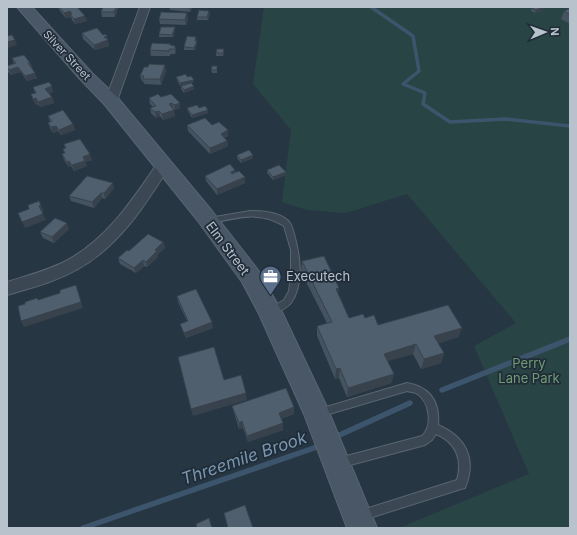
<svg xmlns="http://www.w3.org/2000/svg" width="577" height="535" font-family="Inter,sans-serif">
<rect width="100%" height="100%" fill="#273643"/>
<path fill="#294444" d="M264 7H570V528H399L529 474 474 346 516 323 407 194 346 213 307 210 282 202 291 130 253 84Z"/>
<g fill="none" stroke-linecap="round" stroke-linejoin="round">
<path stroke="#3c556c" stroke-width="3.5" d="M371 7 413 36 419 71 403 84 425 93 423 104 450 122 505 119 570 126"/>
<path stroke="#3c556c" stroke-width="5.5" d="M442 390 570 339
M333 438 410 403
M83 528 314 448 321 444"/>
<defs>
<path id="lane" d="M250 211C262 211 282 212 290 223 292 226 293 231 294 234 300 255 304 284 291 303 287 308 276 313 270 315L267 314 266 312 267 310 284 300 289 291 291 275V250L284 226C260 210 234 218 209 224L205 221 209 218Z
M407 383C430 387 440 402 438 425 466 437 477 459 465 488L461 489 360 521 356 520 355 516 356 512 457 480C463 460 456 442 436 434L432 440 425 445 339 468 335 466 334 463 335 460 339 458 422 436C433 426 430 401 416 393 414 392 410 392 407 391L319 417 316 416 314 413 316 410Z"/>
<path id="street" d="M140 7H150L117 101 115 104H107L105 101Z
M164 159 169 161 171 164C146 204 119 247 76 270 55 282 30 288 7 295V282C26 276 46 271 64 262 107 240 133 199 159 161Z"/>
<path id="secondary" d="M17 7H32L92 73 117 97 212 211 258 270 282 312 326 405 377 528H347L304 414 259 314 242 282 198 221 105 105 80 79Z"/>
</defs>
<use href="#lane" stroke="#596570" stroke-width="2"/>
<use href="#street" stroke="#596570" stroke-width="2"/>
<use href="#secondary" stroke="#596570" stroke-width="2"/>
<use href="#lane" fill="#3b4752" fill-rule="evenodd"/>
<use href="#street" fill="#3b4752" fill-rule="evenodd"/>
<use href="#secondary" fill="#495766" fill-rule="evenodd"/>
</g>
<path fill="#45525f" d="M58 7H78L87 21 75 24 72 20 71 17 66 18 60 11Z
M103 7H118L117 10V12L115 17H102L101 12Z
M169 7H192V8L190 12 170 10Z
M531 8 543 10 535 13 531 11Z
M570 8V24L561 19 564 11Z
M209 11 210 14 208 20H197V17Z
M159 19H188L186 25 160 24Z
M175 30 173 37H159V34Z
M82 33 103 35 107 36 109 46 95 50 83 39Z
M197 39 196 41 197 44 195 50H184V47Z
M171 44V45L175 46 176 51 175 54H170V56H151L150 50Z
M224 52 223 56H216V53Z
M12 58 30 63 37 78 27 81 21 72 11 75 8 72 7 66 14 64Z
M217 66V73H212L211 70Z
M166 70 161 85 144 84 143 81H142L140 76Z
M176 77H187L194 80V82L191 83 194 86V89L184 93 181 89V86L189 84 180 86 177 80Z
M33 87 53 92 49 93 52 97 54 103 40 107 38 104 36 105 33 100 31 94 35 93Z
M161 97 180 108 175 110 173 109 175 116 163 120 160 116 156 118 151 113 150 108 153 107 150 104 149 98Z
M187 108H199L208 110V113L192 118 188 111Z
M48 116 73 124 75 130 61 135 58 131 53 133 50 128 48 123 50 122Z
M187 125H212L228 136 224 138 227 141 228 146 210 154 188 131Z
M64 144 92 160 85 162 87 166 74 171 71 166 69 167 64 160 62 154 64 153 63 149 65 148Z
M237 155H253V158L241 163 237 158Z
M235 170 236 172 245 183 217 195 206 181 205 176Z
M267 170 286 172V175L273 180 267 173Z
M114 188 105 199 102 198 94 208 71 201 69 196Z
M69 229 54 243 43 238 40 232Z
M163 242 165 248 158 254V257L147 267 144 266 136 273 120 264 118 258 129 251Z
M302 261 339 296 349 318H365L378 325 462 328 458 337 438 343 444 353 441 363 421 369 413 354 387 361 394 374 391 383 347 397 339 378 335 379 317 336V326L327 323 301 272Z
M177 296 213 328 186 338 182 329 180 324 187 321 178 302Z
M232 406 294 407V414L281 419 283 423V430L248 442 243 428 239 429 234 413Z"/>
<path fill="#38424d" d="M116 7 117 12 115 17 114 12Z
M189 7H192L190 12Z
M544 7 543 10 535 13 536 10Z
M70 11 71 17 66 18 64 13Z
M209 11 210 14 208 20 207 17Z
M187 13 188 19 186 25 185 20Z
M85 16 87 21 75 24 74 19Z
M175 27V30L173 37 172 35Z
M107 36 109 46 95 50 94 45 104 37Z
M15 40 17 45 7 48V42Z
M197 41V44L195 50 194 48Z
M175 46 176 51 175 54Z
M165 65 166 70 161 85 160 79Z
M18 67 21 72 11 75 9 70Z
M35 73 37 78 27 81 25 76Z
M194 80V82L180 86V83Z
M52 86 53 92 47 94 45 89Z
M194 86V89L184 93V90Z
M52 97 54 103 40 107 38 102Z
M36 98 38 104 36 105 33 99Z
M172 103 173 109 169 104Z
M180 103V108L175 110 174 105Z
M174 110 175 116 163 120 162 114Z
M208 110V113L192 118V115Z
M159 111 160 116 156 118 155 112Z
M73 124 75 130 61 135 59 130Z
M56 126 58 131 53 133 51 127Z
M228 130V136L221 139V134Z
M227 141 228 146 210 154V148Z
M90 154 92 160 85 162 87 166 74 171 72 165 83 157Z
M253 155V158L241 163V160Z
M69 161 71 166 69 167 67 162Z
M235 170 236 175 231 178V172Z
M286 172V175L273 180V177Z
M245 177V183L217 195V189Z
M113 183 114 188 105 199 104 193Z
M101 193 102 198 94 208 92 202Z
M41 205 44 211 42 212 39 206Z
M43 214 46 220 25 228 22 222Z
M67 223 69 229 54 243 52 237Z
M163 242 165 248 158 254V257L147 267 146 262 155 250Z
M143 260 144 266 136 273 134 268Z
M76 285 78 291 83 308 24 327 21 321Z
M339 288 338 298 336 289Z
M212 322 213 328 186 338 184 333Z
M462 328 458 337 431 346 434 336Z
M416 344 413 354 381 363 384 354Z
M444 353 441 363 421 369 424 359Z
M340 368 339 378 335 379 336 369Z
M394 374 391 383 347 397 348 388Z
M246 393 247 400 193 416 191 409Z
M294 407V414L279 420V413Z
M242 421 243 428 239 429V423Z
M283 423V430L248 442 247 436Z"/>
<path fill="#505f6e" stroke="#38424d" d="M59 7H77L85 16 74 19 70 14H72L70 11 64 13Z
M103 7H116L114 12H101Z
M534 7H544L536 10 531 8Z
M570 8V15L564 11Z
M199 10 209 11 207 17H197Z
M161 12 187 13 185 20 159 19Z
M161 27H175L172 35 159 34Z
M97 28 103 35 105 34 107 36 104 37 108 40 94 45 82 33Z
M12 35 15 40 7 42V36Z
M187 36 196 37 195 41H197L194 48 184 47Z
M152 43 171 44 170 45 175 46V49H169V51L150 50Z
M217 49H224L223 53H216Z
M24 55 30 63H28L35 73 25 76 18 67 9 70 7 67V66L16 63 12 58Z
M149 64 165 65 160 79H143L144 76H140L144 67H148Z
M212 66H217V70H211Z
M186 74 187 77 191 76 194 80 180 83 176 77Z
M49 82 52 86 45 89 52 97 38 102 36 98 33 99 31 94 36 93 33 87Z
M191 83 194 86 184 90 181 86Z
M158 94 161 97 171 94 180 103 174 105 172 103 169 104 174 110 162 114 159 111 155 112 150 108 156 106 149 98Z
M197 105 199 108 205 106 208 110 192 115 187 108Z
M63 110 73 124 59 130 56 126 51 127 48 123 52 121 48 116Z
M205 118 212 125 219 122 228 130 221 134 227 141 210 148 187 125Z
M80 139 90 154 83 157 85 161 72 165 69 161 67 162 62 154 65 153 63 149 66 148 64 144Z
M249 150 253 155 241 160 237 155Z
M230 164 235 170 231 172 232 174 239 171 245 177 217 189 205 176Z
M279 165 286 172 273 177 267 170Z
M87 176 113 183 104 193H101L92 202 69 196Z
M39 201 41 205 39 206 43 214 22 222 18 213 29 209 28 205Z
M55 218 67 223 52 237 40 232Z
M148 234 163 242 155 250 157 251 146 262 143 260 134 268 118 258 127 250 129 251Z
M324 256 339 288 336 289 349 318 363 314 365 318 374 315 378 325 448 305 462 328 434 336 444 353 424 359 416 344 384 354 394 374 348 388 340 368 336 369 317 326 332 322 302 261Z
M76 285 81 302 21 321 18 306 25 304V302L37 298 38 300 60 293V290Z
M196 289 212 322 184 333 180 324 188 321 177 296Z
M214 347 224 380 241 375 246 393 191 409 178 357Z
M286 388 294 407 279 413 283 423 247 436 242 421 239 423 232 406Z
M245 505 253 528H228L224 513Z
M209 518 212 528H197L196 524Z"/>
<defs>
<symbol id="office-pin" viewBox="-11 -11 22 30"><path d="M0 17L-7.5 6A9.5 9.5 0 1 1 7.5 6Z" fill="#5c6f8a" stroke="#202c38"/><path d="M-6-3h4V-5.5h4V-3h4V5H-6ZM-1-4.5V-3h2v-1.5ZM-6 0V1H6V0Z" fill="#fff"/></symbol>
</defs>
<g fill-rule="evenodd">
<use href="#office-pin" x="258" y="264" width="25" height="34"/>
</g>
<g text-anchor="middle" stroke-width="3.5" stroke-linejoin="round" paint-order="stroke">
<g font-size="11" fill="#b8c2cc" stroke="#202c38">
<text transform="translate(67 55) rotate(47)" y="4">Silver Street</text>
</g>
<g font-size="13" fill="#b8c2cc" stroke="#202c38">
<text transform="translate(228 248) rotate(53)" y="5">Elm Street</text>
</g>
<g font-size="13" fill="#b8c2cc" stroke="#202c38" text-anchor="start">
<text x="286" y="281">Executech</text>
</g>
<g font-size="13" fill="#6f9d75" stroke="#202c38">
<text x="529" y="368">Perry<tspan x="529" dy="15">Lane Park</tspan></text>
</g>
<g font-size="17" font-style="italic" fill="#7896af" stroke="#202c38">
<text transform="translate(244 458) rotate(-19)" y="6">Threemile Brook</text>
</g>
</g>
<rect width="577" height="535" fill="none" stroke="#b8c2cc" stroke-width="16"/>
<g transform="translate(545 32) rotate(88)" stroke="#202c38" stroke-width="3" paint-order="stroke">
<path d="M0-3L7 15L0 10L-7 15Z" fill="#b8c2cc"/>
<text y="-6" font-size="11" font-weight="bold" text-anchor="middle" fill="#b8c2cc">N</text>
</g>
</svg>
